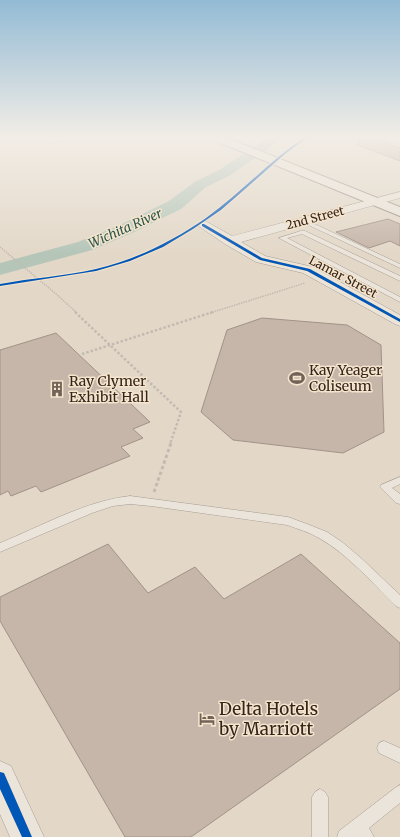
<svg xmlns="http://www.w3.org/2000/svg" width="400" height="837" font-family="Merriweather,serif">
<rect width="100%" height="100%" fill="#e3d8c8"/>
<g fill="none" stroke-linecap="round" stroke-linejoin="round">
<path fill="#b5c6b9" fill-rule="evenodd" d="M270 137H285L229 176 206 187 181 209 132 233 92 250 0 275V263L78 242 120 225 169 201 196 181 219 170Z"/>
</g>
<path fill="#c6b5a9" stroke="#a29388" d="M360 137H370L400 148V161L357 145Z
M388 219 400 224V246L390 241 369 248 336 232Z
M262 318 347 325 381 345 384 432 343 453 233 440 201 412 227 330Z
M56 333 150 422 133 429 143 438 121 447 130 456 41 492 36 486 11 496 8 491 0 495V350Z
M108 544 148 593 195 567 224 599 301 554 400 643V689L191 837H125L0 621V597Z"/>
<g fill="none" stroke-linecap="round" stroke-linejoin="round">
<defs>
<path id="lane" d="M302 220H306L400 264V268L302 222Z
M301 231H305L400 276V281L398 280 302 234 287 238 400 297V302L279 238Z
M400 477V484L392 488 400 494V504L396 503 380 487 381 485Z
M130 496 288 517 307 524 327 532 342 542 361 558 400 595V608L396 606C372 583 349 555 319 538 309 532 298 529 287 525L151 506 130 504 113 506 92 513 0 552V543C42 526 85 501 130 496Z
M384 741 400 748V763L379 753 377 748 379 743Z
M400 785V803L369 828 374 837H337L339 831 395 788Z
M320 789 325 792 328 797V837H312V797L315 792Z"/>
<path id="street" d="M42 137H69L68 139 50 143Z
M384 137 400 138V144L385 139Z
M400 192V198L241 242 265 256 313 267 400 315V326L395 324 303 273 256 262 225 244 197 225 199 222H207L232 236Z
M0 761 11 766 44 837H10L0 814Z"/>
<path id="secondary" d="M210 137H225L400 207V216L211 139Z"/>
</defs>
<use href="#lane" stroke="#a79d92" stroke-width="1"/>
<use href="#street" stroke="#a79d92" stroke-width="1"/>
<use href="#secondary" stroke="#978d82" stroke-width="2"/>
<path stroke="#c3bab1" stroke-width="1.5" stroke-dasharray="1.5 1" stroke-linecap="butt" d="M0 247 55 293 77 313
M210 313 305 283"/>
<path stroke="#c3bab1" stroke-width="2.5" stroke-dasharray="2.5 2" stroke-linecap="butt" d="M75 312 181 412 170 444
M82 354 213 312"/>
<path stroke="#c3bab1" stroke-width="3" stroke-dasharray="3.5 2.5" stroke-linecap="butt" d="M154 492 171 443"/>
<use href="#lane" fill="#ebe4da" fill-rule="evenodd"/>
<use href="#street" fill="#ebe4da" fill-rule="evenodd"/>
<use href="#secondary" fill="#ebe4da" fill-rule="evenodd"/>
<defs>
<path id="cycleway" d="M305 137H308L285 154 221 210 193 229 163 247 130 261 96 271 0 286V284C32 278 65 276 96 269 135 260 173 241 206 218 241 193 269 161 305 137Z
M202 224H204L262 258 310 269 400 319V322L307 271 260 260 202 226Z
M0 772 4 773 32 837H22L0 789Z"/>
</defs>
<use href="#cycleway" stroke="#f5e5cd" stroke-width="2"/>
<use href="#cycleway" fill="#0057b8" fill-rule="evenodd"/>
</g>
<linearGradient id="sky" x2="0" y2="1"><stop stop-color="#93bbd5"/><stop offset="0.54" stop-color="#f2ede6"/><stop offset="1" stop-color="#f2ede6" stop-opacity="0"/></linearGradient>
<rect width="400" height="254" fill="url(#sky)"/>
<defs>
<symbol id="stadium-bare" viewBox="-9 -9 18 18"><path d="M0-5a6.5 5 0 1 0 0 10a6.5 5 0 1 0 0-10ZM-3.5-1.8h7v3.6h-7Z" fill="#726358" stroke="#f5e5cd" stroke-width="2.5" paint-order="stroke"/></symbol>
<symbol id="building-bare" viewBox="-9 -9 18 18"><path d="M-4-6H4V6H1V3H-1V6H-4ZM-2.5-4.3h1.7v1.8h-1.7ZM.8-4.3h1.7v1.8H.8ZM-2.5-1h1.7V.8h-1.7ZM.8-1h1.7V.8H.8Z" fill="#726358" stroke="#f5e5cd" stroke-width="2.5" paint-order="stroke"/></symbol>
<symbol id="hotel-bare" viewBox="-9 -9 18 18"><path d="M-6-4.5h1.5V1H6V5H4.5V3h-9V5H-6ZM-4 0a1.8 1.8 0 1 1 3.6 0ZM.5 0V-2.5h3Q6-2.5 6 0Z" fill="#726358" stroke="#f5e5cd" stroke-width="2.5" paint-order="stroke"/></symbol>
</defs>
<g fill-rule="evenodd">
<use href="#stadium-bare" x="286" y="367" width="22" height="22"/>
<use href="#building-bare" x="46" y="378" width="22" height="22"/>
<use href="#hotel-bare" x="196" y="708" width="22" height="22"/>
</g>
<g text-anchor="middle" stroke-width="3" stroke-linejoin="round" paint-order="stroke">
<g font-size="12" fill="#35241b" stroke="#f5e5cd">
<text transform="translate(315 218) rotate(-15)" y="4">2nd Street</text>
<text transform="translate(343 277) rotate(28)" y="4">Lamar Street</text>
</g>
<g font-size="13" font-style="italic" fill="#2a554d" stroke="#f5e5cd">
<text transform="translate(125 228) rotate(-24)" y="5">Wichita River</text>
</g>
<g font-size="14" fill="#35241b" stroke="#f5e5cd" text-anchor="start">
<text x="309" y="375">Kay Yeager<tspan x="309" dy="16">Coliseum</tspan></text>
<text x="69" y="386">Ray Clymer<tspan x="69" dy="16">Exhibit Hall</tspan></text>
</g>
<g font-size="17" fill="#35241b" stroke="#f5e5cd" text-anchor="start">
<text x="219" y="715">Delta Hotels<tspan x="219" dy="20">by Marriott</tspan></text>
</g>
</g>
</svg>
